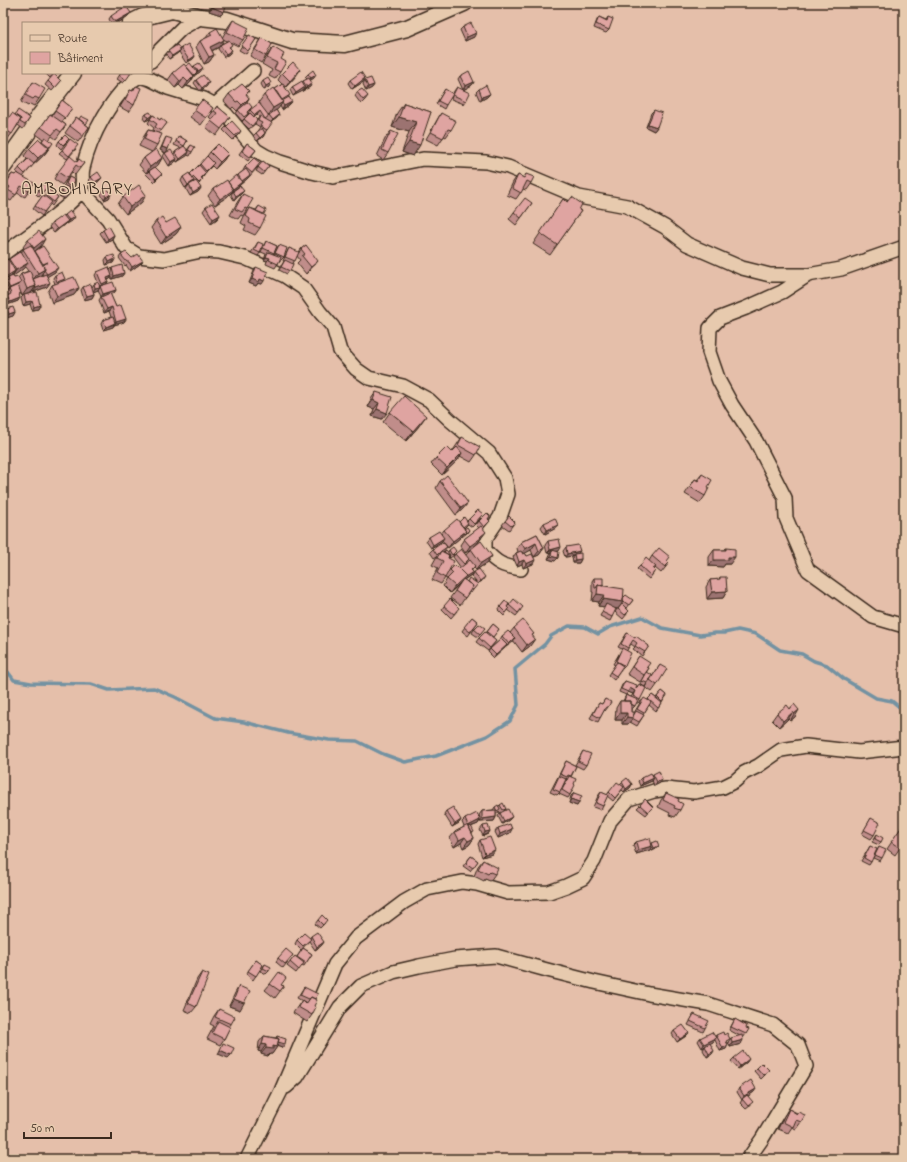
<svg xmlns="http://www.w3.org/2000/svg" width="907" height="1162" font-family="'Indie Flower',sans-serif">
<rect width="100%" height="100%" fill="#e5bfaa"/>
<filter id="ink" filterUnits="userSpaceOnUse"><feTurbulence type="fractalNoise" baseFrequency=".025" numOctaves="2"/><feDisplacementMap in="SourceGraphic" scale="8" xChannelSelector="R" yChannelSelector="G"/><feConvolveMatrix kernelMatrix="1 2 1 2 8 2 1 2 1" color-interpolation-filters="sRGB"/></filter>
<g filter="url(#ink)">
<g fill="none" stroke-linecap="round" stroke-linejoin="round">
<path stroke="#7392a2" stroke-width="3.5" d="M3 669 8 672 14 680 31 683 91 684 109 690 154 688 175 697 215 718 244 722 288 733 329 740 357 741 383 754 405 762 436 756 487 736 510 721 518 705 515 669 545 644 551 636 569 626 585 627 598 634 610 627 642 617 662 628 700 635 715 633H724L738 630 756 634 780 650 802 654 814 661 827 665 844 679 876 698 892 701 904 711"/>
<defs>
<path id="minor" d="M151 61 160 50 182 28 201 17
M215 105 253 71
M81 190 108 219 126 248 139 256 164 259 201 251 219 252 245 258 285 276 303 288 320 312 333 327 340 351 356 369 369 378 403 386 429 400 450 420 489 453 505 478 508 494 500 517 485 539V550C497 564 503 566 521 569
M3 254C17 244 77 202 81 190 84 183 81 175 83 168 90 137 112 94 139 76L150 79 168 88 204 99 215 105 226 114 256 150 266 156 280 162 312 172 333 177 423 159 486 162 508 167 579 197 627 206 665 227 687 244 742 268 770 275H808L841 269 904 247
M808 275 782 292 746 308 720 318 710 328 709 352 719 381 732 405 756 441 785 498 786 518 808 570 873 617 904 626
M286 1087 297 1077 340 1007 361 986 393 972 419 966 455 959 496 956 547 970 594 982 649 994 708 1004 773 1025 798 1045 806 1066 762 1139 748 1159
M247 1159 281 1091 335 964 356 938 404 902 427 889 462 882 477 884 508 893 549 892 566 886 583 878 594 861 610 821 629 799 654 791 666 789 694 792 723 787 735 781 744 773 758 766 781 750 806 746 859 752 904 747"/>
<path id="tertiary" d="M131 23 143 17 172 10 201 17 227 20 292 41 345 44 407 28 464 3
M3 167 41 114 73 73"/>
</defs>
<use href="#minor" stroke="#3b2a1e" stroke-width="16"/>
<use href="#tertiary" stroke="#3b2a1e" stroke-width="19"/>
<use href="#minor" stroke="#e7caae" stroke-width="13"/>
<use href="#tertiary" stroke="#e7caae" stroke-width="16"/>
</g>
<path fill="#c08d8a" stroke="#3b2a1e" fill-rule="evenodd" d="M212 3H227L221 15 209 11Z
M111 16H128L118 23H111L109 19Z
M599 17 606 20 608 17 609 30 606 33 594 28 597 20Z
M233 20 243 40 238 46 230 42V48L232 50 229 54 224 57 218 49 220 45 227 41 223 39 224 40 219 47 212 51 214 55 209 62 204 64 196 47 200 41 206 38 210 32 222 38 228 27Z
M463 27 474 37 465 41 460 30Z
M249 35 256 39 246 54 239 50Z
M262 38 266 56 261 63 250 56Z
M273 47 281 59 280 72 275 79 269 76 272 70 262 64Z
M181 48 195 56 193 59 186 63 179 52 178 53 169 59 166 54 168 51 180 49Z
M186 66 193 67 194 66 200 72 195 75 190 83 183 89 179 85 175 88 168 80 173 73Z
M45 73H54L50 78Z
M121 73 126 80 123 83 117 79Z
M282 73 296 76 285 88 289 97V105L282 110 280 106 276 110 279 115 277 118 271 122 263 137 257 141 253 136 259 130H258L260 127 255 124 259 117 257 115 254 117 255 124 249 129 242 122 245 118 242 121 236 114 238 110 252 107 247 112 246 116 249 114 248 113 250 110 261 105 259 102 264 95 274 90 282 84 278 80Z
M308 74 314 78 310 80V87L304 90 293 96 290 90 292 87 302 82 307 79 305 77Z
M460 76 474 82 472 85 463 90 458 79Z
M196 80 207 86 200 91 194 83Z
M350 80 363 82 352 89 348 83Z
M365 80 374 85 372 88 366 91 363 84Z
M48 81H61L52 91 45 85Z
M263 81 269 87 264 90 261 84Z
M33 82 39 99 34 106 30 104 28 106 21 102Z
M136 86 134 105 129 112 120 107 126 97 130 90 132 91Z
M457 87 466 101 464 104 451 99 454 91Z
M445 89 446 105 444 109 436 104Z
M479 89 490 94 487 97 480 101 476 92Z
M249 91 246 95 249 98 245 105 237 111 233 107 231 109 224 101 229 94Z
M357 92 368 96 365 100 361 104 355 96Z
M62 100 72 108 62 122 66 125 56 139 52 136 49 140 51 146 44 155 33 165 23 177 29 191 25 197 17 193 11 201 3 197 5 194 3 192V187L7 180 12 174 15 175 19 174 16 172 27 159 24 156 29 149 42 141 43 139 36 134 50 114 52 115Z
M202 100 213 108 201 125 190 117Z
M404 103 431 112 413 156 402 152 409 132 392 127 397 113Z
M217 106 230 117 216 136 206 127 212 120 209 117Z
M654 110 657 127 654 131 646 127 651 113Z
M441 113 451 130 446 137 444 136 438 145 426 139 437 120Z
M146 114 152 115 150 119 145 121 143 118Z
M15 115 30 118 23 129 18 125 7 140 3 138V126Z
M153 115 160 120 167 123 159 133 157 145 153 151 162 158 158 165 151 170 159 177 154 182 146 174 149 171 146 173 139 165 144 158 152 152 139 146 144 136 148 130 154 131 153 130 154 128 148 123Z
M76 117 89 127 78 142 65 133Z
M226 127 241 131 239 134 233 140 223 130Z
M391 131 388 153 383 160 377 156 386 137Z
M179 136 187 141 184 146 187 150 191 145 192 152 190 156 187 155 177 162 176 160 174 163 169 166 163 156 165 153 160 150 164 141 166 137 168 149 166 152 174 154 175 152 181 148 174 145Z
M69 139 61 149 57 145 59 141Z
M247 143 256 150 248 161 239 154Z
M76 149 67 159 59 153 62 150Z
M210 152 228 154 223 161 215 169 212 166 206 172 204 176 202 178 200 183 198 185 201 188 198 192 190 196 186 189 188 186 185 188 181 181 183 177 189 175 205 159Z
M263 161 269 166 262 175 256 171Z
M77 162 84 163 75 175 72 172 62 185 54 179 58 172Z
M245 167H258L248 178 241 184 231 193 228 196 215 205 208 196 213 189 228 182 237 176 243 171Z
M526 174 531 183 526 190 523 189 516 199 507 195 513 182 518 175 524 178Z
M69 177 75 180 65 199 59 196 66 181Z
M91 177 102 178 99 181 93 186 89 180Z
M44 183 48 186 39 197 36 194Z
M49 190 58 197 52 206 50 204 42 216 33 209 43 195 44 196Z
M103 191 111 194 109 198 104 200 101 194Z
M233 191 241 194 234 200 231 195Z
M243 194 247 209 243 216 241 215 238 219 230 215 238 201Z
M123 197 142 202 126 214 118 204Z
M563 199 581 211 550 255 533 244Z
M532 203 516 225 509 219 514 212Z
M259 206 260 228 255 235 244 230 246 226 241 223 245 214 250 208 256 210Z
M206 207 220 215 217 219 211 223 203 211Z
M65 215 73 220 66 223 54 233 49 227 52 223 64 216Z
M156 221 166 223 181 227 176 234 161 244 151 228Z
M103 230 114 235 112 239 106 242 100 233Z
M28 240 41 246 35 251 55 272 47 276V287L33 292V291L31 293 40 305 38 309 32 310 30 304 23 306 21 298 23 296H22L21 293 19 296 18 301 7 305 5 299 8 295 7 293H6L5 282 6 280 3 282V262L8 260 9 259 21 252 25 249 23 247ZM25 267 28 271 21 274 18 278H14L13 276 23 269ZM42 273 43 275 36 278 41 275Z
M266 241 277 246 273 254H274L279 245 284 257 281 260H280L275 268 266 264 267 261 264 260 266 254 261 252 264 245Z
M258 242 260 253 258 256 251 253Z
M306 245 313 267 306 274 297 263 300 260 297 256 287 274 279 270 284 261H283L287 252 289 248 298 254 301 249Z
M121 255 132 258 140 264 130 271 126 265 125 266 119 258Z
M107 257 115 259 113 263 106 265 105 260Z
M256 267 262 284 258 283 256 286 249 283 254 271Z
M112 268 124 273 122 276 112 279 111 277 110 279 108 280V281L107 284 116 290 114 293 110 294 116 307 126 319 124 322 114 325 113 327 103 330 101 324 103 320 111 317 109 311 104 313 99 300 101 297 98 289V290L93 292 94 294 92 298 84 300 81 290 83 287H92L94 284 98 283 95 275 97 272 110 270Z
M55 275 64 281 79 288 74 295 52 303 48 292 52 285 55 284 53 278Z
M7 309 15 312 13 316 6 318 5 312Z
M376 392 382 419 372 416 374 409 368 407 371 399Z
M390 412 419 426 406 441 383 422Z
M462 437 476 455 471 462 460 456 458 460 442 475 431 464 436 458 452 452Z
M702 474 708 487 705 496 700 503 685 494 695 479 697 480Z
M440 481 463 509 456 515 436 488Z
M490 516 488 519 490 521 483 529 481 539 476 545 492 556 487 563 476 570 474 568 472 570 471 575 464 580 467 582H476L471 576 474 572 482 581 477 584 471 593 469 592 460 605 450 598 460 584 450 593 443 586 447 579 445 578 441 584 432 580 438 568 432 565 437 556 434 558 430 552 433 549 447 547 443 552H448L449 550 454 555 450 558 449 557 448 558 450 570 459 569 461 568 453 557 455 554 466 555 470 550 465 553 460 545 464 539 479 528 476 525 479 521Z
M481 518 472 527 468 524 464 528V529L469 530 467 533 462 537V536L448 548 442 540 441 542 431 548 426 541 429 537 441 534 444 530 459 522 467 521 469 519Z
M505 521 515 522 509 530 502 525Z
M544 523 558 525 556 528 545 534 541 527Z
M537 534 544 548 539 555 534 557 531 550 525 553 527 556 533 564 523 568 522 564 517 566 513 557 516 553 518 552 517 548 521 542Z
M548 541 559 551H556L555 561 548 559 551 552 547 553 545 545Z
M566 547 580 551 578 553 581 559 579 563H573L572 557 573 556 565 557 563 551Z
M726 548 730 564H725L723 567 709 566V557L714 550H725Z
M652 556 667 561 669 563 661 573 655 568 653 574 649 579 637 569 640 566 649 561Z
M720 577 727 591 723 598 707 599 706 587 710 580H719Z
M594 578 603 586 623 598 633 600 627 608V614L623 619 615 612 617 609 614 608 612 617 610 621 600 616 605 607 598 606 599 602 592 601 593 592H592V581Z
M505 601 507 607 509 605 521 610 516 616 508 610 504 616 498 610Z
M444 606 457 611 451 618 442 609Z
M472 617 478 622 468 636 462 631Z
M493 624 499 629 492 638 496 641 488 651 476 642 479 638 486 633Z
M514 628 533 636 530 646 522 652 513 640 506 647V646L494 658 488 652 490 649 500 640 502 636 510 633Z
M474 629 482 632 478 637 472 633Z
M627 633 649 646 642 656 633 649 635 647 631 644 627 650 625 666 622 669 614 680 608 675 615 665 613 664 622 649 618 647Z
M639 656 647 667 649 668 640 682 627 674Z
M660 665 657 685 652 692 645 687Z
M647 672V683L645 687 640 684Z
M625 681 637 687 640 700 638 703H636L632 709H631V712L633 716 635 713H634L641 701 648 700 652 695 656 698 662 691 667 695 660 706 656 711 649 705 643 715H644L637 726 630 722 628 724H622V720H615L616 708 620 701H623L626 695 619 692 622 685ZM628 692 633 694 631 697 626 695Z
M605 699 608 707 605 711 604 710 598 722 590 718 599 703 602 704Z
M794 704 795 717 790 721 788 719 779 727 772 720 777 713 790 709Z
M583 751 586 765 583 769 575 765Z
M566 761 576 766 571 777 574 784 570 795 568 798 559 794 567 779 566 778 560 792 557 795 550 792 564 765Z
M653 774 660 783 654 786 652 780V781L640 786 638 781 641 778 653 775Z
M622 782 632 784 630 788 624 792 622 790 613 801 607 796 603 806 601 810 593 807 598 796 601 792 607 795 609 792 620 784Z
M574 793 579 802 577 806 569 803 571 796Z
M666 793 678 801 680 810 675 817 669 815 670 813 658 807 661 800Z
M500 805 506 809 504 811 509 820 502 824 498 816 500 813 499 811 498 813 496 814V817L494 821 480 822V821L478 824 471 827 472 834 474 838 469 845 463 848 461 843 454 847 450 838 455 832 464 827 462 822 465 819 480 818 479 815 482 811 493 810 495 807 499 806Z
M640 805 653 807 646 815 637 808Z
M446 811 461 820 459 823 452 827 444 814Z
M871 818 874 835 871 839 862 834Z
M903 825 904 842 895 855 887 849Z
M483 826 490 831 488 834 483 836 480 830Z
M498 828 510 833 498 838 495 832Z
M877 834 881 842 879 845 872 842Z
M480 840 492 854 482 857 478 844Z
M636 842 652 844V843L656 849 652 851 651 849 650 850 636 854 633 845Z
M870 846 871 862 869 865 861 861Z
M879 847 882 858 880 861 873 858Z
M471 856 478 861 470 871 463 866Z
M483 860 495 874 490 881 485 879 484 881 474 876 478 866Z
M318 920 325 923 320 928 315 924Z
M311 936 324 942 321 946 315 950 309 941 301 950 295 944 297 940 310 938Z
M303 948 312 954 304 966 302 965 296 973 287 966 295 956 296 958Z
M293 955 283 968 276 962 278 958Z
M256 960 263 965 253 980 246 974Z
M265 964 269 971 266 974 261 971Z
M202 972 196 1007 191 1013 184 1010 197 979Z
M270 984 284 986 275 998 265 990Z
M239 986 240 1010 229 1006 235 993Z
M304 987 315 999 312 1015 307 1022 293 1013 302 1000 306 1003 297 998Z
M219 1009 231 1024 224 1039 220 1045 207 1039 214 1026 210 1024 214 1016Z
M694 1014 705 1028 703 1032 688 1025Z
M735 1019 746 1028V1034L743 1038V1037L741 1044 730 1047 728 1042 731 1038 740 1036 729 1030Z
M674 1031 686 1036 677 1042 672 1034Z
M716 1035 727 1043 726 1049 720 1051 715 1040 713 1042 710 1043 712 1054 707 1057 703 1050 705 1046 708 1045 702 1048 698 1041 700 1038 715 1037Z
M264 1036 276 1038 277 1036 282 1048 277 1046 272 1054H270L268 1056 261 1054V1052L258 1051 259 1042Z
M734 1058 747 1062 738 1069 731 1061Z
M757 1068 766 1074 761 1079 754 1071Z
M739 1088 754 1092 748 1096 750 1106 746 1109 740 1103 742 1100 737 1092Z
M789 1109 797 1113 801 1122 796 1129 792 1127 788 1133 778 1129 784 1116Z"/>
<path fill="#9c7371" stroke="#3b2a1e" d="M212 7 224 12 221 15 209 11Z
M131 13 128 16 118 23H115Z
M476 33 474 37 465 41 467 37Z
M224 40 219 47 207 53 210 47Z
M181 50 178 53 169 59 172 56Z
M232 50 229 54 224 57 226 54Z
M214 55 209 62 204 64 209 57Z
M195 56 193 59 186 63 189 60Z
M203 68 200 72 195 75 198 71Z
M300 70 296 76 285 88 290 81Z
M316 75 314 78 308 82 311 78Z
M194 76 190 83 183 89 188 82Z
M184 78 179 85 175 88 180 81Z
M365 78 363 82 352 89 355 86Z
M209 82 207 86 200 91 202 88Z
M474 82 472 85 463 90 465 86Z
M271 83 269 87 264 90 266 86Z
M312 83 310 87 304 90 307 87Z
M374 85 372 88 366 91 368 87Z
M305 87 303 91 293 96 296 93Z
M490 94 487 97 480 101 482 97Z
M249 98 245 105 237 111 242 105Z
M283 102 278 109 269 115 273 108Z
M292 102 289 105 282 110 284 106Z
M260 111 257 115 252 119 255 115Z
M152 115 150 119 145 121 148 118Z
M279 115 277 118 270 123 273 120Z
M399 117 416 122 409 132 392 127Z
M648 124 657 127 654 131 646 127Z
M265 133 263 137 257 141Z
M409 142 420 145 413 156 402 152Z
M162 147 168 149 166 153 160 150Z
M49 148 44 155 33 165 38 158Z
M189 152 187 156 177 162 180 159Z
M228 154 223 161 215 169 220 162Z
M162 158 158 165 146 173 150 167Z
M177 159 174 163 169 166 171 162Z
M162 174 154 182 156 179Z
M250 175 248 178 241 184 231 193 228 196 215 205 220 199 241 183 242 181Z
M102 178 99 181 93 186 95 182Z
M194 181 191 184 185 188 188 185Z
M201 188 198 192 190 196 193 193Z
M244 191 241 194 234 200 236 196Z
M62 193 68 195 65 199 59 196Z
M111 194 109 198 104 200 106 197Z
M146 195 142 202 126 214 130 207Z
M220 215 217 219 211 223 213 219Z
M75 217 73 220 66 224 69 220Z
M68 221 65 224 54 233 57 229Z
M181 227 176 234 161 244 166 237Z
M114 235 112 239 106 242 108 239Z
M45 239 41 246 30 255 34 248Z
M266 257 270 258 267 261 264 260Z
M115 259 113 263 106 265 109 262Z
M143 261 140 264 130 271 132 267Z
M318 261 313 267 306 274 311 267Z
M28 263 23 269 12 277 16 270Z
M58 268 55 272 45 278 47 274Z
M45 269 41 275 33 280 38 273Z
M15 271 10 278H8L6 280 3 282 4 278Z
M124 273 122 276 112 279 114 276Z
M112 276 110 279 105 281 107 278Z
M252 279H260L264 281 262 284 258 283 256 286 249 283Z
M108 281 106 285 100 286 98 290 93 292 95 288 100 287 102 284Z
M21 283 18 286 9 289 6 293 3 295V293L8 290 10 288Z
M50 283 47 287 33 292 36 288Z
M36 286 31 293 24 295 22 296 27 289Z
M79 288 74 295 52 303 57 296Z
M116 290 114 293 101 297 103 294Z
M94 294 92 298 84 300 87 296Z
M20 298 18 301 7 305 10 302Z
M32 301 30 304 23 306 26 302Z
M40 305 38 309 32 310 34 307Z
M112 307 109 311 104 313 107 309Z
M15 312 13 316 6 318 9 314Z
M126 319 124 322 114 325 113 327 103 330 106 327 115 324 116 322Z
M373 400 379 403 374 409 368 407Z
M377 409 387 413 382 419 372 416Z
M426 416 419 426 406 441 413 431Z
M462 453 458 460 442 475 447 468Z
M468 503 463 509 456 515 461 508Z
M558 525 556 528 545 534 547 530Z
M466 531 461 537 448 548 453 541Z
M486 532 476 545 465 553 470 546 480 537Z
M444 538 441 542 431 548 433 545Z
M536 543 531 550 520 556 525 549Z
M561 547 559 551 552 552V550L551 552 547 553 550 550Z
M544 548 539 555 534 557 539 551Z
M580 551 577 555 574 554 573 556 565 557 567 554Z
M492 556 487 563 476 570 481 563Z
M551 556 558 558 555 561 548 559Z
M728 557H735L730 564H725L723 567 709 566 714 560Z
M581 559 579 563H573L575 560Z
M524 560 522 564 517 566 519 562Z
M535 560 533 564 523 568 526 564Z
M473 572 471 575 463 580 450 593 455 586 464 577Z
M485 577 482 581 477 584 480 581Z
M727 591 723 598 707 599 712 592Z
M597 594 604 595 599 602 592 601Z
M603 599 623 602 618 609 605 607 606 604 605 607 598 606Z
M515 638 513 642 506 647Z
M535 639 530 646 522 652 527 645Z
M507 645 505 648 494 658 496 655Z
M630 688 635 691 633 694 628 692Z
M624 701 635 706 632 709 621 705Z
M799 710 795 717 790 721 794 714Z
M793 712 788 719 779 727 783 721Z
M620 713H627L622 720H615Z
M627 717 633 718 628 724H622Z
M654 778 652 781 640 786 643 783Z
M662 780 660 783 654 786 657 782Z
M632 784 630 788 624 792 626 789Z
M571 799 579 802 577 806 569 803Z
M496 817 494 821 480 822 482 819Z
M512 817 509 820 502 824 504 821Z
M461 820 459 823 452 827 455 824Z
M480 820 478 824 467 828 468 826Z
M512 829 510 833 498 838 500 834Z
M490 831 488 834 483 836 485 832Z
M465 837 461 843 454 847 459 840Z
M474 838 469 845 463 848 468 841Z
M652 846 650 850 636 854 638 850Z
M659 846 656 849 652 851 654 848Z
M495 850 492 854 482 857 485 854Z
M324 942 321 946 315 950 317 947Z
M234 999 244 1003 240 1010 229 1006Z
M689 1033 686 1036 677 1042 680 1039Z
M716 1038 713 1042 702 1048 704 1044Z
M743 1040 741 1044 730 1047 732 1043Z
M276 1041 285 1044 282 1048 273 1045Z
M262 1044 266 1045 261 1052 258 1051Z
M728 1045 726 1049 720 1051 723 1048Z
M273 1046 277 1047 272 1054H270L268 1056 261 1054 266 1048Z
M220 1050 231 1055 228 1058 218 1054Z
M714 1051 712 1054 707 1057 709 1054Z
M749 1059 747 1062 738 1069 740 1066Z
M756 1089 754 1092 742 1100 744 1096Z"/>
<path fill="#dfa4a1" stroke="#3b2a1e" d="M213 3H227L224 12 212 7Z
M126 6 131 13 115 22 111 16Z
M599 17 607 21 608 17 613 19 609 30 596 24Z
M233 20 249 28 243 40 227 32Z
M471 23 476 33 467 37 463 27Z
M217 28 224 40 210 47 214 55 209 57 200 41 212 35 210 32Z
M249 35 256 39 248 51 241 46Z
M262 38 272 44 266 56 255 50Z
M229 40 232 45 229 47 232 50 226 54 220 45Z
M188 44 195 56 189 60 181 48Z
M177 45 181 50 172 56 168 51Z
M273 47 284 54 281 59 286 62 280 72 274 69 277 63 267 58Z
M293 62 300 70 290 81 282 73Z
M190 63 197 72 194 75 186 66Z
M199 63 203 68 198 71 194 66Z
M184 64 194 76 188 82 184 78 180 81 173 73Z
M313 70 316 75 311 78 308 74Z
M469 71 474 82 465 86 460 76Z
M361 72 365 78 355 86 350 80Z
M121 73H131L126 80 119 75Z
M54 74 61 81 55 88 48 81Z
M203 75 209 82 202 88 196 80Z
M268 78 271 83 266 86 263 81Z
M309 78 312 83 307 87 303 81Z
M371 78 374 85 368 87 365 80Z
M302 81 305 87 296 93 292 87Z
M33 82 45 89 39 99 35 97 33 99 25 95Z
M242 84 249 91 246 94 249 98 242 105 238 101 236 102 229 94Z
M283 84 290 95 282 100 275 89Z
M486 85 490 94 482 97 479 89Z
M136 86 141 88 134 105 125 100 130 90 133 91Z
M457 87 470 93 466 101 453 95Z
M273 88 283 102 273 108 264 95Z
M362 89 368 96 363 100 357 92Z
M445 89 453 94 446 105 438 101Z
M289 97 292 102 284 106 282 103 283 102 282 101Z
M62 100 72 108 65 118 55 111Z
M202 100 213 108 206 118 194 110Z
M248 102 252 107 247 112 248 114 244 117 238 110Z
M259 103 269 116 265 119 260 111 255 115 250 110Z
M404 103 431 112 420 145 409 142 416 122 399 117Z
M217 106 230 117 221 129 211 121 217 113 214 111Z
M18 110 30 118 25 125 20 122 21 119 15 115Z
M276 110 279 115 273 120 269 115Z
M654 110 662 113 657 127 648 124Z
M150 112 152 115 148 118 146 114Z
M12 113 21 119 12 134 3 128V126Z
M250 113 257 120 252 126 244 119Z
M441 113 456 121 451 130 448 129 443 138 431 132Z
M50 114 66 125 61 132 57 129 52 135 41 127Z
M153 115 160 120 161 118 167 123 161 131 155 127 157 124 150 119Z
M81 116 89 120 86 124 79 119Z
M260 116 272 123 267 130 260 126 262 123 258 121Z
M76 117 89 127 83 136 70 126Z
M232 121 241 131 235 136 226 127Z
M262 128 265 133 260 138 256 133Z
M148 130 162 134 157 145 144 139Z
M391 131 398 134 388 153 382 150Z
M65 135 69 139 63 145 59 141Z
M179 136 187 141 184 146 176 141Z
M45 137 53 143 50 147 42 141Z
M166 137 172 139 168 149 162 147Z
M39 139 49 148 38 158 29 149Z
M70 139 78 145 69 156 62 150Z
M3 141 7 143 3 149Z
M247 143 256 150 250 157 242 151Z
M218 144 228 154 220 162 210 152Z
M191 145 195 147 192 152 188 150Z
M184 146 189 152 180 159 175 152Z
M156 149 162 158 150 167 144 158Z
M171 150 177 159 171 162 165 153Z
M70 156 77 162 79 159 84 163 80 168 76 165 67 178 58 172Z
M207 156 214 163 206 171 200 164Z
M254 158 260 163 252 173 245 167Z
M28 159 34 164 25 174 19 168Z
M263 161 269 166 264 172 258 167Z
M199 165 206 173 201 178 203 179 199 183 190 174Z
M155 167 162 174 156 179 149 171Z
M246 169 250 175 242 181 238 175Z
M98 172 102 178 95 182 91 177Z
M17 173 34 183 29 191 21 186 16 195 8 190 10 187 6 184 12 174 15 175Z
M189 173 194 181 188 185 183 177Z
M526 174 534 177 531 183 527 181 521 193 512 188 518 175 524 178Z
M236 175 242 182 233 189 228 182Z
M69 177 75 180 71 187 66 184Z
M227 180 233 190 220 199 213 189Z
M196 181 201 188 193 193 189 185Z
M44 183 48 186 42 193 38 190Z
M139 185 146 195 130 207 123 197Z
M65 186 70 188 68 195 62 193Z
M240 186 244 191 236 196 233 191Z
M108 189 111 194 106 197 103 191Z
M49 190 58 197 54 202 45 195Z
M243 194 253 199 247 209 245 208 242 212 235 209Z
M43 195 52 202 44 212 35 206Z
M572 197 582 204 579 210 581 211 557 245 540 233 563 199 568 202Z
M525 198 532 203 521 218 514 212Z
M212 203 220 215 213 219 206 207Z
M259 206 266 210 264 214 256 211Z
M250 208 266 216 260 228 249 223 250 219 246 216Z
M70 211 75 217 69 220 65 215Z
M63 215 68 221 57 229 52 223Z
M162 217 166 223 175 218 181 227 166 237 156 221Z
M109 226 114 235 108 239 103 230Z
M39 231 45 239 34 248 28 240Z
M266 241 277 246 274 253 263 248Z
M258 242 263 244 260 253 254 250Z
M31 245 45 269 38 273 23 249Z
M279 245 287 248 284 257 275 253Z
M306 245 318 261 311 267 302 256 305 254 301 249Z
M43 246 58 268 47 274 44 270 45 269 43 265 48 262 43 264 35 251Z
M289 248 299 252 295 261 285 257Z
M21 251 28 263 16 270 9 259Z
M126 252 132 258 138 254 143 261 132 267 129 262H127L121 255Z
M268 252 281 257 278 264 269 260 270 258 266 257Z
M114 255 115 259 109 262 107 257Z
M8 259 15 271 4 278 3 277V262Z
M285 260 293 264 290 271 281 267Z
M122 265 124 273 114 276 112 268Z
M109 267 112 276 107 278 108 281 102 284 97 272Z
M256 267 268 272 264 281 260 279 259 282 252 279Z
M30 271 36 286 27 289 21 274Z
M62 272 65 279 57 282 55 275Z
M46 274 50 283 36 288 35 287 36 286 33 279Z
M13 276 14 278 18 277 21 283 10 288 6 282 9 281 8 278Z
M74 277 79 288 57 296 52 285Z
M98 282 100 287 95 288 94 284Z
M113 282 116 290 103 294 100 286Z
M5 283 9 290 3 293V284Z
M91 284 94 294 87 296 83 287Z
M18 285 21 293 19 294 20 298 10 302 7 296 11 294 9 289Z
M37 292 40 305 34 307 32 301 26 302 24 295Z
M110 293 116 307 121 305 126 319 116 322 112 307 107 309 101 297Z
M13 307 15 312 9 314 7 309Z
M113 317 115 323 106 327 103 320Z
M376 392 392 397 387 413 377 409 379 403 373 400Z
M404 396 426 416 413 431 390 412Z
M462 437 480 447 476 455 458 445Z
M447 447 452 452 457 447 462 453 447 468 436 458Z
M702 474 712 480 708 487 709 488 705 496 690 487 695 479 698 481Z
M447 475 468 503 461 508 440 481Z
M478 510 483 514 474 524 469 519Z
M487 513 490 516 488 519 490 521 484 527 479 521Z
M509 516 515 522 511 526 505 521Z
M464 517 468 523 463 527 459 522Z
M555 518 558 525 547 530 544 523Z
M457 519 466 531 453 541 444 530Z
M481 526 486 532 480 537 481 538 470 546 464 539Z
M467 527 469 530 465 534 464 533 466 531 464 529Z
M439 531 444 538 433 545 429 537Z
M537 534 544 548 539 551 536 543 525 549 521 542Z
M559 539 561 547 550 550 548 541Z
M481 541 492 556 481 563 471 549Z
M443 542 447 547 441 551 437 555 433 549Z
M578 545 580 551 567 554 566 547Z
M453 547 456 551 452 555 449 550Z
M659 548 670 557 667 561 669 563 665 567 652 556Z
M726 548 735 549V557H728V560H714V550H726Z
M461 549 469 559 464 564 455 554Z
M446 550 450 555 449 557V555L444 552Z
M552 550 559 552 558 558 551 556Z
M441 551 449 555 448 558 454 561 445 578 437 573 443 561 437 558Z
M521 551 523 554 525 553 527 556 532 554 535 560 526 564 524 560 519 562 516 553Z
M581 553V559L575 560 574 554Z
M646 558 656 567 653 569 655 571 651 576 640 566Z
M470 560 475 566 471 570 473 572 465 577 466 576 459 569Z
M455 565 466 576 455 586 447 579 453 573 450 570Z
M479 569 485 577 480 581 474 572Z
M720 577H726L727 591 712 592 710 580 720 579Z
M469 578 478 584 473 590 471 589 473 586 467 582Z
M594 578H603V586L598 585 596 588H595Z
M463 579 473 586 465 598 455 591Z
M598 585 624 589 623 602 603 599 604 595 597 594Z
M626 595 633 600 629 605 623 601V598Z
M450 599 459 608 454 614 444 606Z
M514 599 523 607 518 613 509 605Z
M505 601 509 604 507 607 509 609 506 613 500 607Z
M606 604 616 609 612 617 602 612Z
M622 604 629 611 625 615 618 609Z
M472 617 478 622 470 632 464 627Z
M523 620 534 634 532 635 535 639 527 645 514 628Z
M479 624 485 628 480 634 474 629Z
M493 624 499 629 493 637 487 632Z
M508 631 515 638 509 644 502 636Z
M485 632 496 641 490 648 479 638Z
M627 633 635 638 636 636 649 646 645 652 635 646 637 643 633 640 628 648 621 644Z
M501 639 507 645 496 655 490 649Z
M622 648 631 653 625 666 616 661Z
M639 656 650 663 647 667 649 668 644 675 632 667Z
M617 662 623 666 616 676 610 672Z
M660 665 667 669 657 685 650 680Z
M647 672 652 675 647 683 642 681Z
M625 681 637 685 636 689 639 684 646 688 640 700 633 696 635 691 630 688 628 692 621 689Z
M662 691 667 695 662 702 657 697Z
M626 695 638 700 635 706 631 704V701H624Z
M652 695 662 703 658 708 648 699Z
M644 698 651 702 644 713 637 709Z
M605 699 611 702 608 707H606L600 718 593 714 599 703 602 704Z
M620 701H631V712H633V718L627 717V713H620Z
M794 704 799 710 794 714 793 712 783 721 777 713 787 705 790 709Z
M636 711 644 715 639 722 632 718Z
M583 751 591 754 586 765 578 761Z
M566 761 576 766 571 776 568 775 567 777 560 774Z
M659 771 662 780 657 782 653 774Z
M651 773 654 778 643 783 641 778Z
M559 776 566 779 560 792 553 789Z
M569 776 576 779 574 784 575 785 570 795 562 790Z
M627 778 632 784 626 789 622 782Z
M617 782 624 787 615 798 609 792Z
M601 792 608 795 603 806 596 803Z
M574 793 582 796 579 802 571 799Z
M666 793 679 799 678 801 683 804 680 810 674 808 675 806 663 800Z
M645 799 653 807 648 812 640 805Z
M503 803 506 809 503 810 500 805Z
M498 805 500 809 497 811 495 807Z
M453 807 461 820 455 824 446 811Z
M508 809 512 817 504 821 500 813Z
M496 810V817L482 819V811Z
M477 813 480 820 468 826 465 819Z
M871 818 880 823 874 835 864 830Z
M510 824 512 829 500 834 498 828Z
M468 825 474 838 468 841 465 837 459 840 455 832Z
M488 825 490 831 485 832 483 826Z
M903 825 904 826V842L900 848 891 842Z
M471 826 474 832 472 833 469 827Z
M877 834 883 838 881 842 875 839Z
M490 837 495 850 485 854 480 840Z
M650 838 652 846 638 850 636 842Z
M657 841 659 846 654 848 652 843Z
M870 846 877 849 871 862 864 858Z
M879 847 886 850 882 858 875 855Z
M471 856 478 861 473 868 466 863Z
M483 860 498 868 495 874 490 872 488 874 478 869Z
M322 915 327 920 323 925 318 920Z
M317 932 324 942 317 947 311 936Z
M304 933 311 939 303 946 297 940Z
M303 948 312 954 306 963 297 957Z
M286 949 293 955 285 964 278 958Z
M295 956 304 963 299 970 290 962Z
M256 960 263 965 256 976 248 971Z
M265 964 271 967 269 971 263 968Z
M202 972 209 975 196 1007 188 1003Z
M279 972 286 978 281 985 284 986 280 991 270 984Z
M239 986 250 991 244 1003 234 999Z
M304 987 318 994 315 999 311 997 309 999 300 995Z
M311 997 317 1000 314 1006 316 1007 312 1015 298 1007 302 1000 306 1004Z
M219 1009 235 1017 231 1024 215 1017Z
M694 1014 709 1021 705 1028 690 1021Z
M735 1019 747 1026 746 1028 749 1029 746 1034 731 1027Z
M218 1021 230 1027 224 1039 212 1033Z
M683 1025 689 1033 680 1039 674 1031Z
M712 1032 716 1038 704 1044 700 1038Z
M723 1032 724 1035 727 1033 730 1039 726 1041 728 1045 723 1048 716 1035Z
M742 1035 743 1040 732 1043 731 1038Z
M264 1036 279 1039 277 1047 273 1046V1049L266 1048V1045L262 1044Z
M277 1036 286 1039 285 1044 278 1042 279 1039 277 1038Z
M223 1043 234 1048 231 1055 220 1050Z
M710 1043 714 1051 709 1054 705 1046Z
M743 1051 749 1059 740 1066 734 1058Z
M762 1063 769 1070 763 1075 757 1068Z
M751 1080 756 1089 744 1096 739 1088Z
M747 1095 753 1102 748 1106 742 1099Z
M789 1109 797 1114 798 1112 805 1115 801 1122 796 1120 793 1127 783 1122Z"/>
</g>
<g text-anchor="middle" stroke-width="3" stroke-linejoin="round" paint-order="stroke">
<g font-size="18" letter-spacing="1" fill="#3b2a1e" stroke="#e7caae">
<text x="77" y="194">AMBOHIBARY</text>
</g>
</g>
<rect width="907" height="1162" fill="none" stroke="#e7caae" stroke-width="16"/>
<rect x="8" y="8" width="891" height="1146" fill="none" stroke="#3b2a1e" stroke-width="1.5" filter="url(#ink)"/>
<rect x="22" y="22" width="130" height="52" fill="#e7caae" stroke="#a28a74"/>
<rect x="30" y="35" width="20" height="6" fill="#e7caae" stroke="#a28a74"/>
<text x="58" y="42" font-size="12" fill="#3b2a1e">Route</text>
<rect x="30" y="52" width="20" height="12" fill="#dfa4a1" stroke="#a28a74"/>
<text x="58" y="62" font-size="12" fill="#3b2a1e">Bâtiment</text>
<path d="M24 1132v6h87v-6" fill="none" stroke="#3b2a1e" stroke-width="2"/>
<text x="30" y="1132" font-size="12" fill="#3b2a1e" stroke="#e7caae" stroke-width="3" paint-order="stroke">50 m</text>
</svg>
